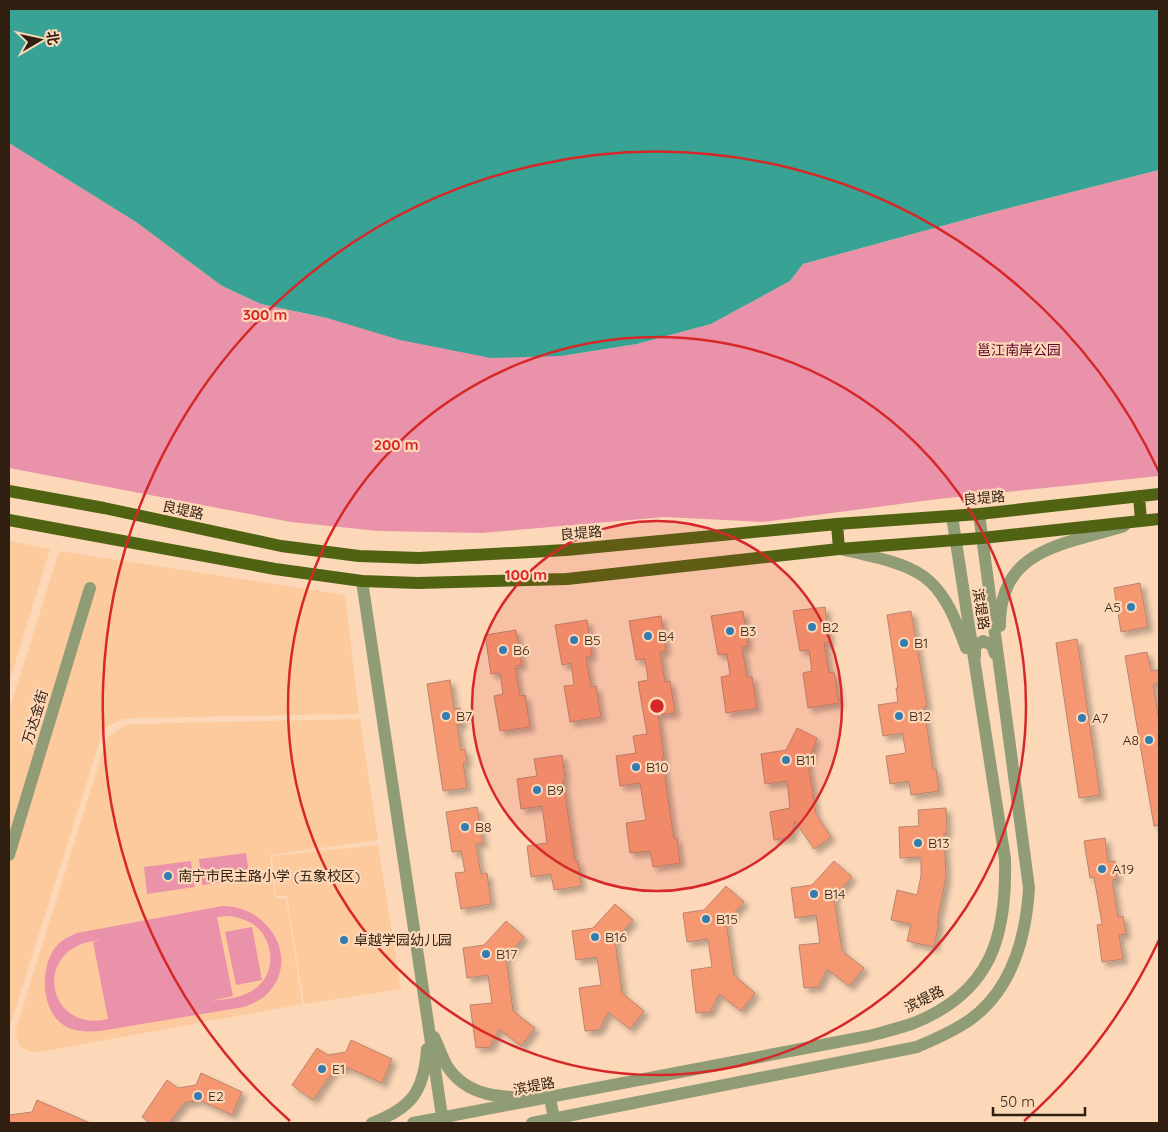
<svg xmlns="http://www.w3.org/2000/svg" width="1168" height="1132" font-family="Quicksand,'Noto Sans SC',sans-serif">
<defs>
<filter id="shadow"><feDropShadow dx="4.5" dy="4.5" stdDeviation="2.5" flood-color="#0004"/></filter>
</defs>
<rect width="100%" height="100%" fill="#fcd7b8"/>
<path fill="#fdca9d" d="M9 541 50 549 9 683Z
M59 551 345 595 359 714 134 718 123 719 107 727 102 734 9 1029V712Z
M360 719 378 840 270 855 275 898H286L302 1004 40 1052H31L21 1047 17 1040 16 1029 107 738 122 727 133 724Z
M378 845 401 989 304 1004 287 896H276L272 856Z"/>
<path fill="#ea92aa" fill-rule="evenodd" d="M9 143 136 222 222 286 261 304 327 318 561 356 637 344 711 324 790 281 803 264 986 214 1159 170V476L938 499 763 522 665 517 482 533 379 531 291 522 9 468Z
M246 853 250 879 202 885 199 859Z
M191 861 195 887 147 894 144 867Z
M222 906C269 905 303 961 265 996 259 1001 251 1004 244 1007L100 1031C87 1032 73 1032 62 1024 41 1008 40 968 55 948 61 940 68 937 77 933ZM231 916C239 918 246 920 253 924 274 939 277 972 256 988 244 998 226 999 211 1001L233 996 217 917ZM101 940 93 942 108 1019C46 1034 30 945 101 940Z
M252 927 262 980 236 985 225 932Z"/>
<path fill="#38a394" d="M9 9H1159V170L986 214 803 264 790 281 711 324 637 344 561 356 491 358 400 340 327 318 261 304 222 286 136 222 9 143Z"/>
<path fill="#f59872" stroke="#ba856f" filter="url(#shadow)" d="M1140 583 1148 627 1121 632 1114 588Z
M825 607 830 642 824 643 829 673 834 672 839 703 808 708 803 673 812 671 809 650 800 651 793 611Z
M743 611 748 646 742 647 747 677H752L757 708 726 713 721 677 730 675 727 654 718 655 711 616Z
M911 611 927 706 924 707 933 769H936L939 791 911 795 909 781 890 784 886 756 906 753 904 743 903 733 883 736 878 705 898 702 896 688H898L887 615Z
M661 616 666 651 660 652 665 682 670 681 675 713 658 715 664 757H662L674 839 677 838 680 863 653 867 650 851 630 853 626 823 646 820 643 802 640 783 620 786 616 756 636 753 633 736 647 734 638 682 648 680 645 659 636 660 629 621Z
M587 620 592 656 586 657 591 687 596 686 601 717 570 722 564 686 574 685 571 663 562 665 555 625Z
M516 630 522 665 515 666 520 696 525 695 530 727 500 731 494 696 503 694 500 673 491 674 485 635Z
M1077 639 1100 795 1079 798 1056 643Z
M1147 652 1151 671 1158 670 1159 678V683L1153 684 1159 721V825L1154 826 1125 656Z
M450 680 454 709 460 708 462 724 457 725 461 750 465 749 467 762 463 763 467 788 443 791 427 684Z
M797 728 817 738 808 763 816 814 831 837 814 849 795 821 791 837 774 840 770 812 790 808 787 781 765 784 761 754 786 750Z
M562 755 565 780H563L575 862 578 861 581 886 554 890 551 874 531 877 527 846 547 843 542 806 521 809 517 779 537 776 534 759Z
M477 807 483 843 476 844 481 874 487 873 491 904 461 909 455 873 465 872 461 851 452 852 446 812Z
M946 808 947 833 944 834 946 877 937 922H939L934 947 907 941 911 924 891 920 897 890 917 895 921 876V857L900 858 899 827 919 826 918 810Z
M1105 838 1108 862 1115 861 1117 879 1112 880 1115 898 1118 917 1123 916 1126 934 1119 935 1123 959 1102 962 1097 925 1102 924 1094 877 1090 878 1084 841Z
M834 861 852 877 834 897 842 951 864 968 849 986 827 969 818 987 804 988 799 945 820 943 816 915 795 918 791 888 812 885Z
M726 886 744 902 726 922 734 975 755 993 741 1011 719 994 710 1012 696 1013 691 970 712 967 710 954 708 939 687 942 683 913 704 910Z
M615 904 633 920 615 940 622 993 644 1011 630 1029 608 1012 599 1030 585 1031 579 988 601 985 597 957 576 960 572 931 593 928Z
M506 921 524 937 506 957 513 1011 535 1028 521 1046 499 1029 490 1047 476 1048 470 1005 492 1003 488 975 467 978 463 948 484 945Z
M351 1040 392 1059 382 1083 349 1068 334 1070 313 1100 292 1085 317 1048 328 1055 346 1052Z
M201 1073 242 1092 232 1115 199 1100 184 1103 169 1123H150L142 1117 167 1080 178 1088 196 1085Z
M37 1100 90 1123H9V1115L32 1112Z"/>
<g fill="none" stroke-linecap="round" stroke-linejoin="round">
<path stroke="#8f9c76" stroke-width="12" d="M844 550C921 567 939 571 966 648
M362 581 443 1123
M1000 626C999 548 1064 545 1124 526
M975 657V646L983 641 992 645 995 654
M9 855 90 588
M434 1037C439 1047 442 1057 447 1066 470 1102 513 1097 550 1098L554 1119
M372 1123C412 1108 424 1091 427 1049
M413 1123 869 1036C884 1032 900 1028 914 1023 991 992 1007 937 1005 859L952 516
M532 1123 917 1047C935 1039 955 1031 971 1019 1013 988 1026 937 1029 888L979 514"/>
<path stroke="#4f6312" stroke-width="12" d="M9 491 104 508 281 546 359 556 419 558 566 550 837 524 979 514 1159 494
M1139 496 1141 521
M9 520 275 569 362 581 418 583 567 579 839 549 982 538 1159 519
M837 524 839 549"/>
</g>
<circle cx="657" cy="706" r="185" fill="#d62828" fill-opacity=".12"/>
<g fill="none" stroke="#d62828" stroke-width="2.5">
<circle cx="657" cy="706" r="185"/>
<circle cx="657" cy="706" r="369"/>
<path d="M1159 940A554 554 0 0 1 1024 1121M290 1121A554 554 0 1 1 1159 472"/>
</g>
<g fill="#327cb0" stroke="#fcd7b8" stroke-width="2">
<circle cx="1131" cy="607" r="5"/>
<circle cx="812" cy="627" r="5"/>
<circle cx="730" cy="631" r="5"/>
<circle cx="648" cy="636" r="5"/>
<circle cx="574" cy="640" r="5"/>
<circle cx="904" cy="643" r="5"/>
<circle cx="503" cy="650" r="5"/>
<circle cx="446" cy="716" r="5"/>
<circle cx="899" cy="716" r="5"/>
<circle cx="1082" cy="718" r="5"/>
<circle cx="1149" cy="740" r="5"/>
<circle cx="786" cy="760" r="5"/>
<circle cx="636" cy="767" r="5"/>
<circle cx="537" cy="790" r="5"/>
<circle cx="465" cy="827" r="5"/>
<circle cx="918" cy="843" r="5"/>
<circle cx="1102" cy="869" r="5"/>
<circle cx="168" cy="876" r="5"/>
<circle cx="814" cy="894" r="5"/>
<circle cx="706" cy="919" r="5"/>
<circle cx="595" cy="937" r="5"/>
<circle cx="344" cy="940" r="5"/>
<circle cx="486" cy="954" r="5"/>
<circle cx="322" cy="1069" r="5"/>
<circle cx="198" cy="1096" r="5"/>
</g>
<g text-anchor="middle" stroke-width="4.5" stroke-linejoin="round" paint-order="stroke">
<g font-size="14" fill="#61062e" stroke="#fcd7b8">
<text x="1019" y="355">邕江南岸公园</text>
</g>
<g font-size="14" fill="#301f10" stroke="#fcd7b8">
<text transform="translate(984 498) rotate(-5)" y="5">良堤路</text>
<text transform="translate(183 510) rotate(12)" y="5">良堤路</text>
<text transform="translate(581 533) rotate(-5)" y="5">良堤路</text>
<text transform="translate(981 609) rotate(81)" y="5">滨堤路</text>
<text transform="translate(35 717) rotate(-73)" y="5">万达金街</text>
<text transform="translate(924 999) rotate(-27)" y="5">滨堤路</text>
<text transform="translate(534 1086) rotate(-11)" y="5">滨堤路</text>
</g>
<g font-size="14" fill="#301f10" stroke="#fcd7b8" text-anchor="start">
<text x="1121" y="612" text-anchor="end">A5</text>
<text x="822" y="632">B2</text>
<text x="740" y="636">B3</text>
<text x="658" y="641">B4</text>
<text x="584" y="645">B5</text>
<text x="914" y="648">B1</text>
<text x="513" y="655">B6</text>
<text x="456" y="721">B7</text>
<text x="909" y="721">B12</text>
<text x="1092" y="723">A7</text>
<text x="1139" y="745" text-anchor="end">A8</text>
<text x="796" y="765">B11</text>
<text x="646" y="772">B10</text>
<text x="547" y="795">B9</text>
<text x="475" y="832">B8</text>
<text x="928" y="848">B13</text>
<text x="1112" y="874">A19</text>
<text x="178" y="881">南宁市民主路小学 (五象校区)</text>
<text x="824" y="899">B14</text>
<text x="716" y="924">B15</text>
<text x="605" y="942">B16</text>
<text x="354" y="945">卓越学园幼儿园</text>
<text x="496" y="959">B17</text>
<text x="332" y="1074">E1</text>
<text x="208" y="1101">E2</text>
</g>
</g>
<circle cx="657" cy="706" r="8" fill="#d62828" stroke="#fcd7b8" stroke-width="2.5"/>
<g font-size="15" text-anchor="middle" font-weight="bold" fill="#d62828" stroke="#fcd7b8" stroke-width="4.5" stroke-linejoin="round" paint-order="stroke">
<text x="265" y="320">300 m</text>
<text x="396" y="450">200 m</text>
<text x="526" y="580">100 m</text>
</g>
<rect width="1168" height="1132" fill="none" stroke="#301f10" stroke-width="20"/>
<g transform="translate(40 40) rotate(81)" stroke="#fcd7b8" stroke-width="4" paint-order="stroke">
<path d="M0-4L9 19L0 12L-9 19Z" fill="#301f10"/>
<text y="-8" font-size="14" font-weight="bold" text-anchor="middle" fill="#301f10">北</text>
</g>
<path d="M993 1107v8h92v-8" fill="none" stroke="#301f10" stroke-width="2.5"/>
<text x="1000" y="1107" font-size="15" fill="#301f10" stroke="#fcd7b8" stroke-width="4" paint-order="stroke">50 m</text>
</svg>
